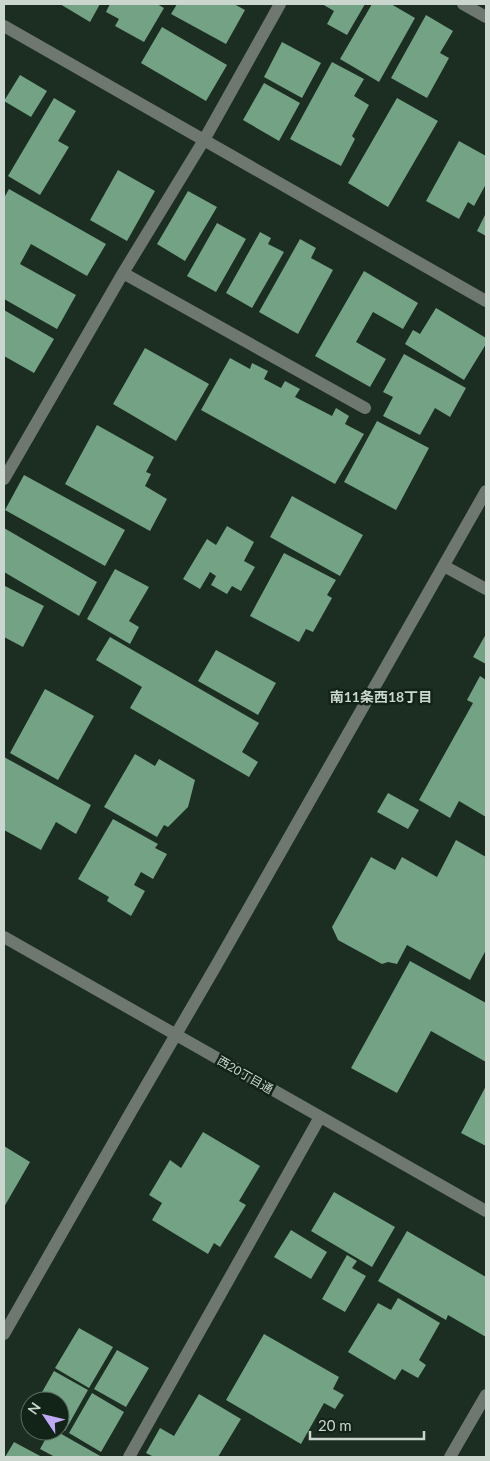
<svg xmlns="http://www.w3.org/2000/svg" width="490" height="1461" font-family="Lato,'Noto Sans JP',sans-serif">
<rect width="100%" height="100%" fill="#1c2d22"/>
<path fill="#73a384" d="M60 4H100L90 22Z
M110 4H157L164 8 144 42 115 26 119 19 106 12Z
M177 4H234L245 10 226 44 171 14Z
M322 4H365L347 35 327 24 334 11Z
M372 4H391L415 18 379 82 340 59Z
M426 15 453 31 440 53 449 58 427 98 391 78Z
M162 27 227 65 206 101 141 63Z
M282 42 321 63 302 98 264 77Z
M332 62 364 79 354 96 369 105 352 136 355 139 341 166 290 139Z
M20 75 47 91 31 117 4 101Z
M264 83 300 103 279 141 243 120Z
M54 98 76 111 58 141 69 147 40 195 8 176Z
M397 98 438 121 388 207 348 183Z
M459 141 486 156V184L474 206 468 202 459 219 426 201Z
M118 170 155 191 127 241 90 220Z
M9 189 106 244 87 276 31 244 20 264 76 295 57 329 4 299V198Z
M188 191 217 207 185 261 157 244Z
M486 213V236L477 231Z
M217 223 246 239 216 292 187 276Z
M260 232 271 238 268 244 284 252 252 308 226 293Z
M300 239 316 248 311 258 333 270 298 334 259 312Z
M364 271 418 303 403 329 373 312 356 342 386 359 370 387 315 356Z
M436 308 486 338V344L464 380 405 344 413 330 420 334Z
M4 310 54 339 34 373 4 356Z
M145 348 209 384 176 441 113 404Z
M404 354 466 388 450 417 435 408 420 435 383 416 393 397 383 392Z
M230 358 250 369 252 363 268 371 264 379 281 388 285 381 300 389 295 397 332 416 336 408 349 416 345 424 364 434 335 484 201 410Z
M377 421 429 448 396 510 344 482Z
M97 425 154 457 146 472 151 474 145 486 167 499 150 531 65 484Z
M24 475 125 530 105 566 5 510Z
M292 496 363 535 340 576 270 537Z
M227 526 254 542 244 561 255 567 241 591 232 586 227 594 211 585 216 576 210 572 200 589 183 579 207 539 216 545Z
M4 528 97 582 79 616 4 572Z
M284 553 336 580 327 595 332 598 313 632 306 629 299 642 250 616Z
M115 569 149 587 129 621 139 627 130 644 87 619Z
M5 586 44 606 23 647 4 637Z
M486 634V664L473 657Z
M110 637 259 723 242 752 258 762 249 777 130 708 142 687 96 660Z
M216 650 276 683 258 715 198 681Z
M480 676 486 680V817L459 801 450 818 419 800 473 703 467 700Z
M45 689 94 716 58 780 10 753Z
M135 754 155 766 159 759 195 780 188 807 168 827 164 825 157 837 104 807Z
M4 757 91 805 76 834 56 822 41 850 4 830Z
M388 793 419 810 408 829 377 812Z
M113 819 158 844 155 848 167 854 153 879 141 872 134 885 145 891 131 916 107 901 109 897 78 879Z
M456 840 486 857V950L470 980 407 945 397 964 388 962 382 964 338 940 332 927 371 857 395 870 402 857 437 877Z
M410 961 486 1003V1062L431 1031 397 1093 351 1068Z
M486 1086V1146L461 1133Z
M203 1132 260 1166 239 1201 246 1205 220 1247 214 1243 208 1254 152 1220 162 1203 149 1195 170 1160 181 1168Z
M4 1146 30 1162 4 1207Z
M334 1192 395 1227 372 1267 311 1231Z
M291 1230 327 1252 311 1279 274 1257Z
M407 1231 486 1277V1337L448 1315 446 1320 378 1281Z
M347 1255 357 1261 352 1268 366 1276 345 1312 322 1299Z
M398 1298 440 1323 419 1360 426 1365 418 1378 402 1369 395 1380 348 1352 378 1303 391 1310Z
M79 1328 113 1347 89 1388 55 1368Z
M264 1334 339 1377 333 1389 344 1395 335 1409 324 1403 301 1444 226 1400Z
M117 1350 149 1368 126 1407 94 1389Z
M54 1371 88 1390 65 1431 60 1428V1401H37Z
M92 1393 124 1412 101 1452 69 1433Z
M199 1394 241 1419 218 1457H154L146 1453 160 1428 174 1436Z
M50 1431H56L102 1457H55L40 1449Z
M14 1442 42 1457H5Z"/>
<g fill="none" stroke-linecap="round" stroke-linejoin="round">
<path stroke="#6f7771" stroke-width="12" d="M463 4 486 17
M4 26 486 301
M123 273 365 408
M4 479 123 273 204 140 280 4
M444 566 486 589
M4 937 486 1211
M4 1334 132 1110 217 964 486 491
M129 1457 320 1117
M450 1457 486 1395"/>
</g>
<g text-anchor="middle" stroke-width="5" stroke-linejoin="round" paint-order="stroke">
<g font-size="12" fill="#cbd6ce" stroke="#122318">
<text transform="translate(245 1075) rotate(30)" y="4">西20丁目通</text>
</g>
<g font-size="14" font-weight="bold" fill="#cbd6ce" stroke="#122318">
<text x="381" y="702">南11条西18丁目</text>
</g>
</g>
<rect width="490" height="1461" fill="none" stroke="#cbd6ce" stroke-width="10"/>
<g transform="translate(45 1416) rotate(305)"><circle r="24" fill="#122318" stroke="#5c6b61"/>
<path d="M0-4L9 19L0 12L-9 19Z" fill="#bfa9f4"/>
<text y="-8" font-size="14" font-weight="bold" text-anchor="middle" fill="#cbd6ce">N</text>
</g>
<path d="M310 1431v8h114v-8" fill="none" stroke="#cbd6ce" stroke-width="2.5"/>
<text x="318" y="1431" font-size="15" fill="#cbd6ce" stroke="#122318" stroke-width="4" paint-order="stroke">20 m</text>
</svg>
